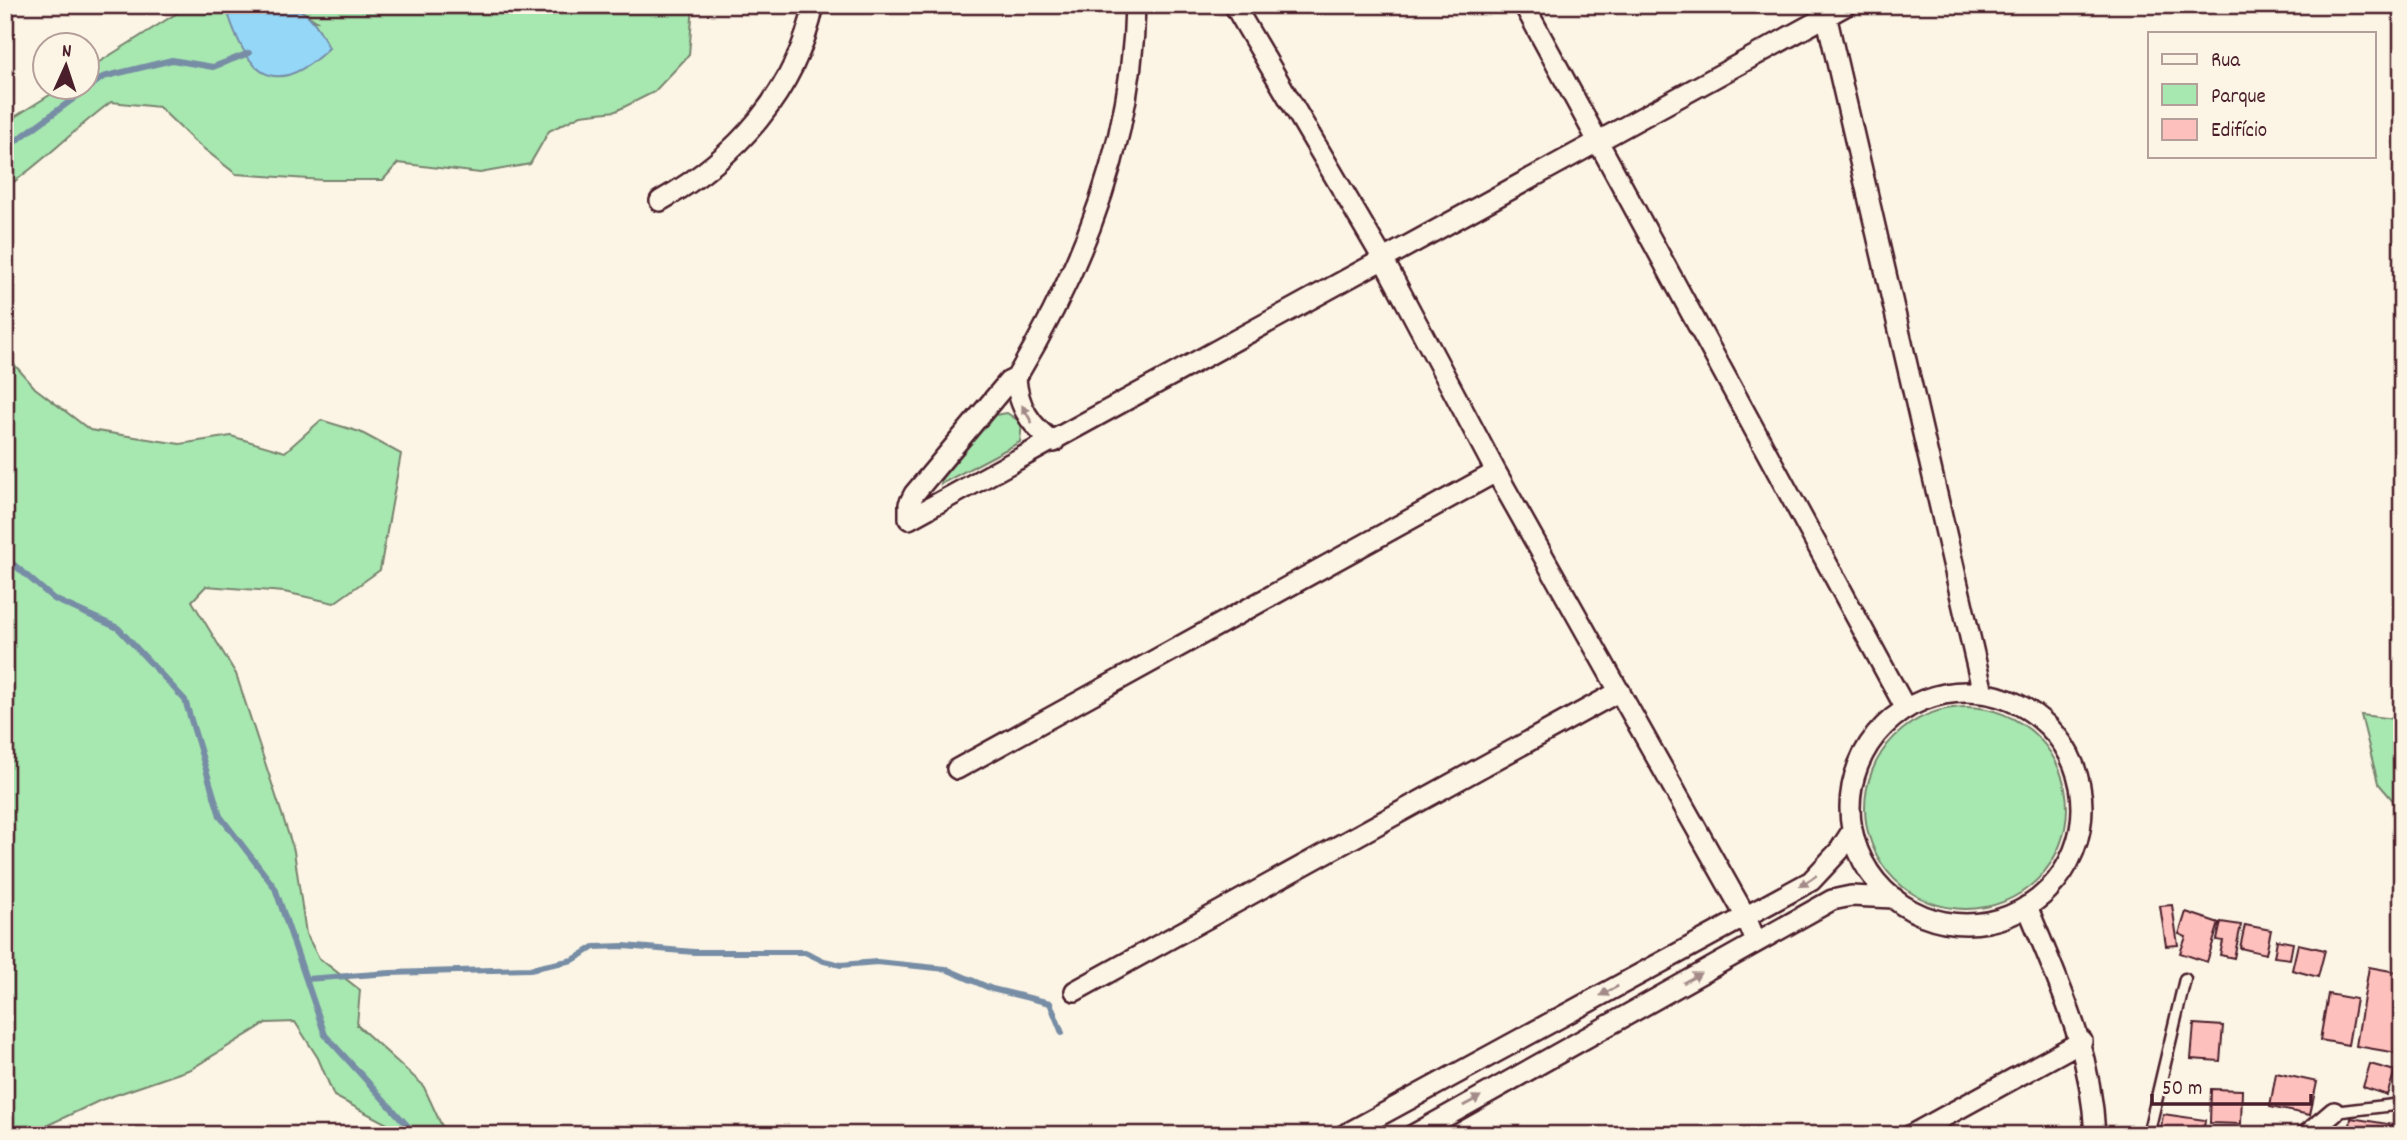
<svg xmlns="http://www.w3.org/2000/svg" width="2407" height="1140" font-family="Dekko,sans-serif">
<rect width="100%" height="100%" fill="#fcf5e5"/>
<filter id="ink" filterUnits="userSpaceOnUse"><feTurbulence type="fractalNoise" baseFrequency=".0143" numOctaves="2"/><feDisplacementMap in="SourceGraphic" scale="14" xChannelSelector="R" yChannelSelector="G"/><feConvolveMatrix kernelMatrix="1 2 1 2 8 2 1 2 1" color-interpolation-filters="sRGB"/></filter>
<g filter="url(#ink)">
<path fill="#a7e7b0" stroke="#78836e" stroke-width="2" d="M190 5H244L228 13 316 21 293 5H693L689 55 654 92 616 111 581 115 549 131 530 164 480 173 398 163 383 180H323L236 174 194 141 159 107 111 102C74 129 43 163 5 188V123L61 88H88V69Z
M5 354 35 388 90 430 180 444 231 436 285 452 321 420 360 432 401 454 380 570 334 603 284 592 206 586 192 601 236 674 294 851 306 934 319 958 360 990 357 1025 423 1085 446 1135H397L391 1126 334 1096 318 1058 295 1022 266 1023 191 1069 101 1100 27 1135H5Z
M1007 413 1022 423 1020 442 941 484 942 478 995 415Z
M1865 808a101 101 0 1 1 202 0a101 101 0 1 1-202 0Z
M2361 715 2402 720V811L2378 783Z"/>
<path fill="#95d7f7" stroke="#778da5" stroke-width="2" d="M244 5C293 5 306 0 329 48 275 100 248 76 228 13Z"/>
<g fill="none" stroke-linecap="round" stroke-linejoin="round">
<path stroke="#778da5" stroke-width="6" d="M5 149 103 77 172 60 213 67 249 53
M5 557 54 599 118 628 185 700 220 816 275 888 325 1035 416 1135
M306 979 390 973 530 969 573 960 594 947 624 946 694 952H805L824 961 841 965 877 962 946 969 992 989 1050 1003 1062 1033"/>
</g>
<path fill="#fdc0bc" stroke="#4a1f2b" stroke-width="2" d="M2172 905 2178 945 2166 946 2160 906Z
M2186 912 2219 923 2207 962 2180 953 2186 937 2179 934Z
M2221 922 2241 925 2234 958 2220 955 2223 941 2217 940Z
M2245 925 2271 930 2266 954 2240 948Z
M2277 940 2293 943 2290 959 2274 957Z
M2298 944 2325 950 2318 977 2292 970Z
M2369 967 2402 973V1025L2397 1053 2356 1046Z
M2328 994 2356 999 2348 1045 2320 1040Z
M2194 1024 2223 1026 2220 1061 2191 1059Z
M2370 1064 2395 1071 2387 1095 2363 1087Z
M2276 1073 2317 1082 2310 1115 2270 1107Z
M2211 1089 2242 1090 2241 1124 2210 1123Z
M2163 1114 2205 1120 2203 1135H2160Z
M2351 1118 2394 1125 2393 1135H2349Z
M2395 1118 2402 1119V1135H2393Z"/>
<g fill="none" stroke-linecap="round" stroke-linejoin="round">
<defs>
<path id="lane" d="M2334 1112 2402 1104
M2148 1135 2185 979"/>
<path id="street" d="M1135 5C1133 139 1084 265 1016 378L1008 382 914 494 909 504V519L1847 5
M1234 5 1383 259 1496 472 1746 917 1756 942
M1524 5 1906 709
M1824 6 1983 693
M660 201C736 158 795 93 814 5
M1016 378C1018 406 1030 426 1054 442
M1850 808a116 116 0 1 1 232 0a116 116 0 1 1-232 0Z
M957 769 1496 472
M2027 906C2059 985 2091 1047 2095 1135
M1075 991 1620 691
M1344 1135 1811 881 1839 851 1852 831
M1413 1135 1832 900 1851 896 1894 898
M1911 1135 2082 1041
M2307 1135 2334 1112"/>
</defs>
<use href="#lane" stroke="#4a1f2b" stroke-width="15"/>
<use href="#street" stroke="#4a1f2b" stroke-width="24"/>
<use href="#lane" stroke="#fcf5e5" stroke-width="10"/>
<use href="#street" stroke="#fcf5e5" stroke-width="19"/>
</g>
<defs><path id="oneway-solid" d="M-6-.8H1V-3.2L6.5 0L1 3.2V.8H-6Z" transform="scale(1.75)"/></defs>
<g fill="#a38a88">
<use href="#oneway-solid" transform="translate(1027 414) rotate(-120)"/>
<use href="#oneway-solid" transform="translate(1808 881) rotate(146)"/>
<use href="#oneway-solid" transform="translate(1692 978) rotate(-29)"/>
<use href="#oneway-solid" transform="translate(1609 991) rotate(152)"/>
<use href="#oneway-solid" transform="translate(1472 1101) rotate(-29)"/>
</g>
</g>
<rect width="2407" height="1140" fill="none" stroke="#fcf5e5" stroke-width="28"/>
<rect x="14" y="14" width="2379" height="1112" fill="none" stroke="#4a1f2b" stroke-width="2.5" filter="url(#ink)"/>
<rect x="2148" y="32" width="228" height="126" fill="#fcf5e5" stroke="#b59f9b" stroke-width="2"/>
<rect x="2162" y="54" width="35" height="10" fill="#fcf5e5" stroke="#b59f9b" stroke-width="2"/>
<text x="2211" y="66" font-size="21" fill="#4a1f2b">Rua</text>
<rect x="2162" y="84" width="35" height="21" fill="#a7e7b0" stroke="#b59f9b" stroke-width="2"/>
<text x="2211" y="102" font-size="21" fill="#4a1f2b">Parque</text>
<rect x="2162" y="119" width="35" height="21" fill="#fdc0bc" stroke="#b59f9b" stroke-width="2"/>
<text x="2211" y="136" font-size="21" fill="#4a1f2b">Edifício</text>
<g transform="translate(66 66) rotate(3)"><circle r="33" fill="#fcf5e5" stroke="#b59f9b" stroke-width="2"/>
<path d="M0-5L12 26L0 18L-12 26Z" fill="#4a1f2b"/>
<text y="-10" font-size="19" font-weight="bold" text-anchor="middle" fill="#4a1f2b">N</text>
</g>
<path d="M2152 1094v10h159v-10" fill="none" stroke="#4a1f2b" stroke-width="3.5"/>
<text x="2162" y="1094" font-size="21" fill="#4a1f2b" stroke="#fcf5e5" stroke-width="5" paint-order="stroke">50 m</text>
</svg>
